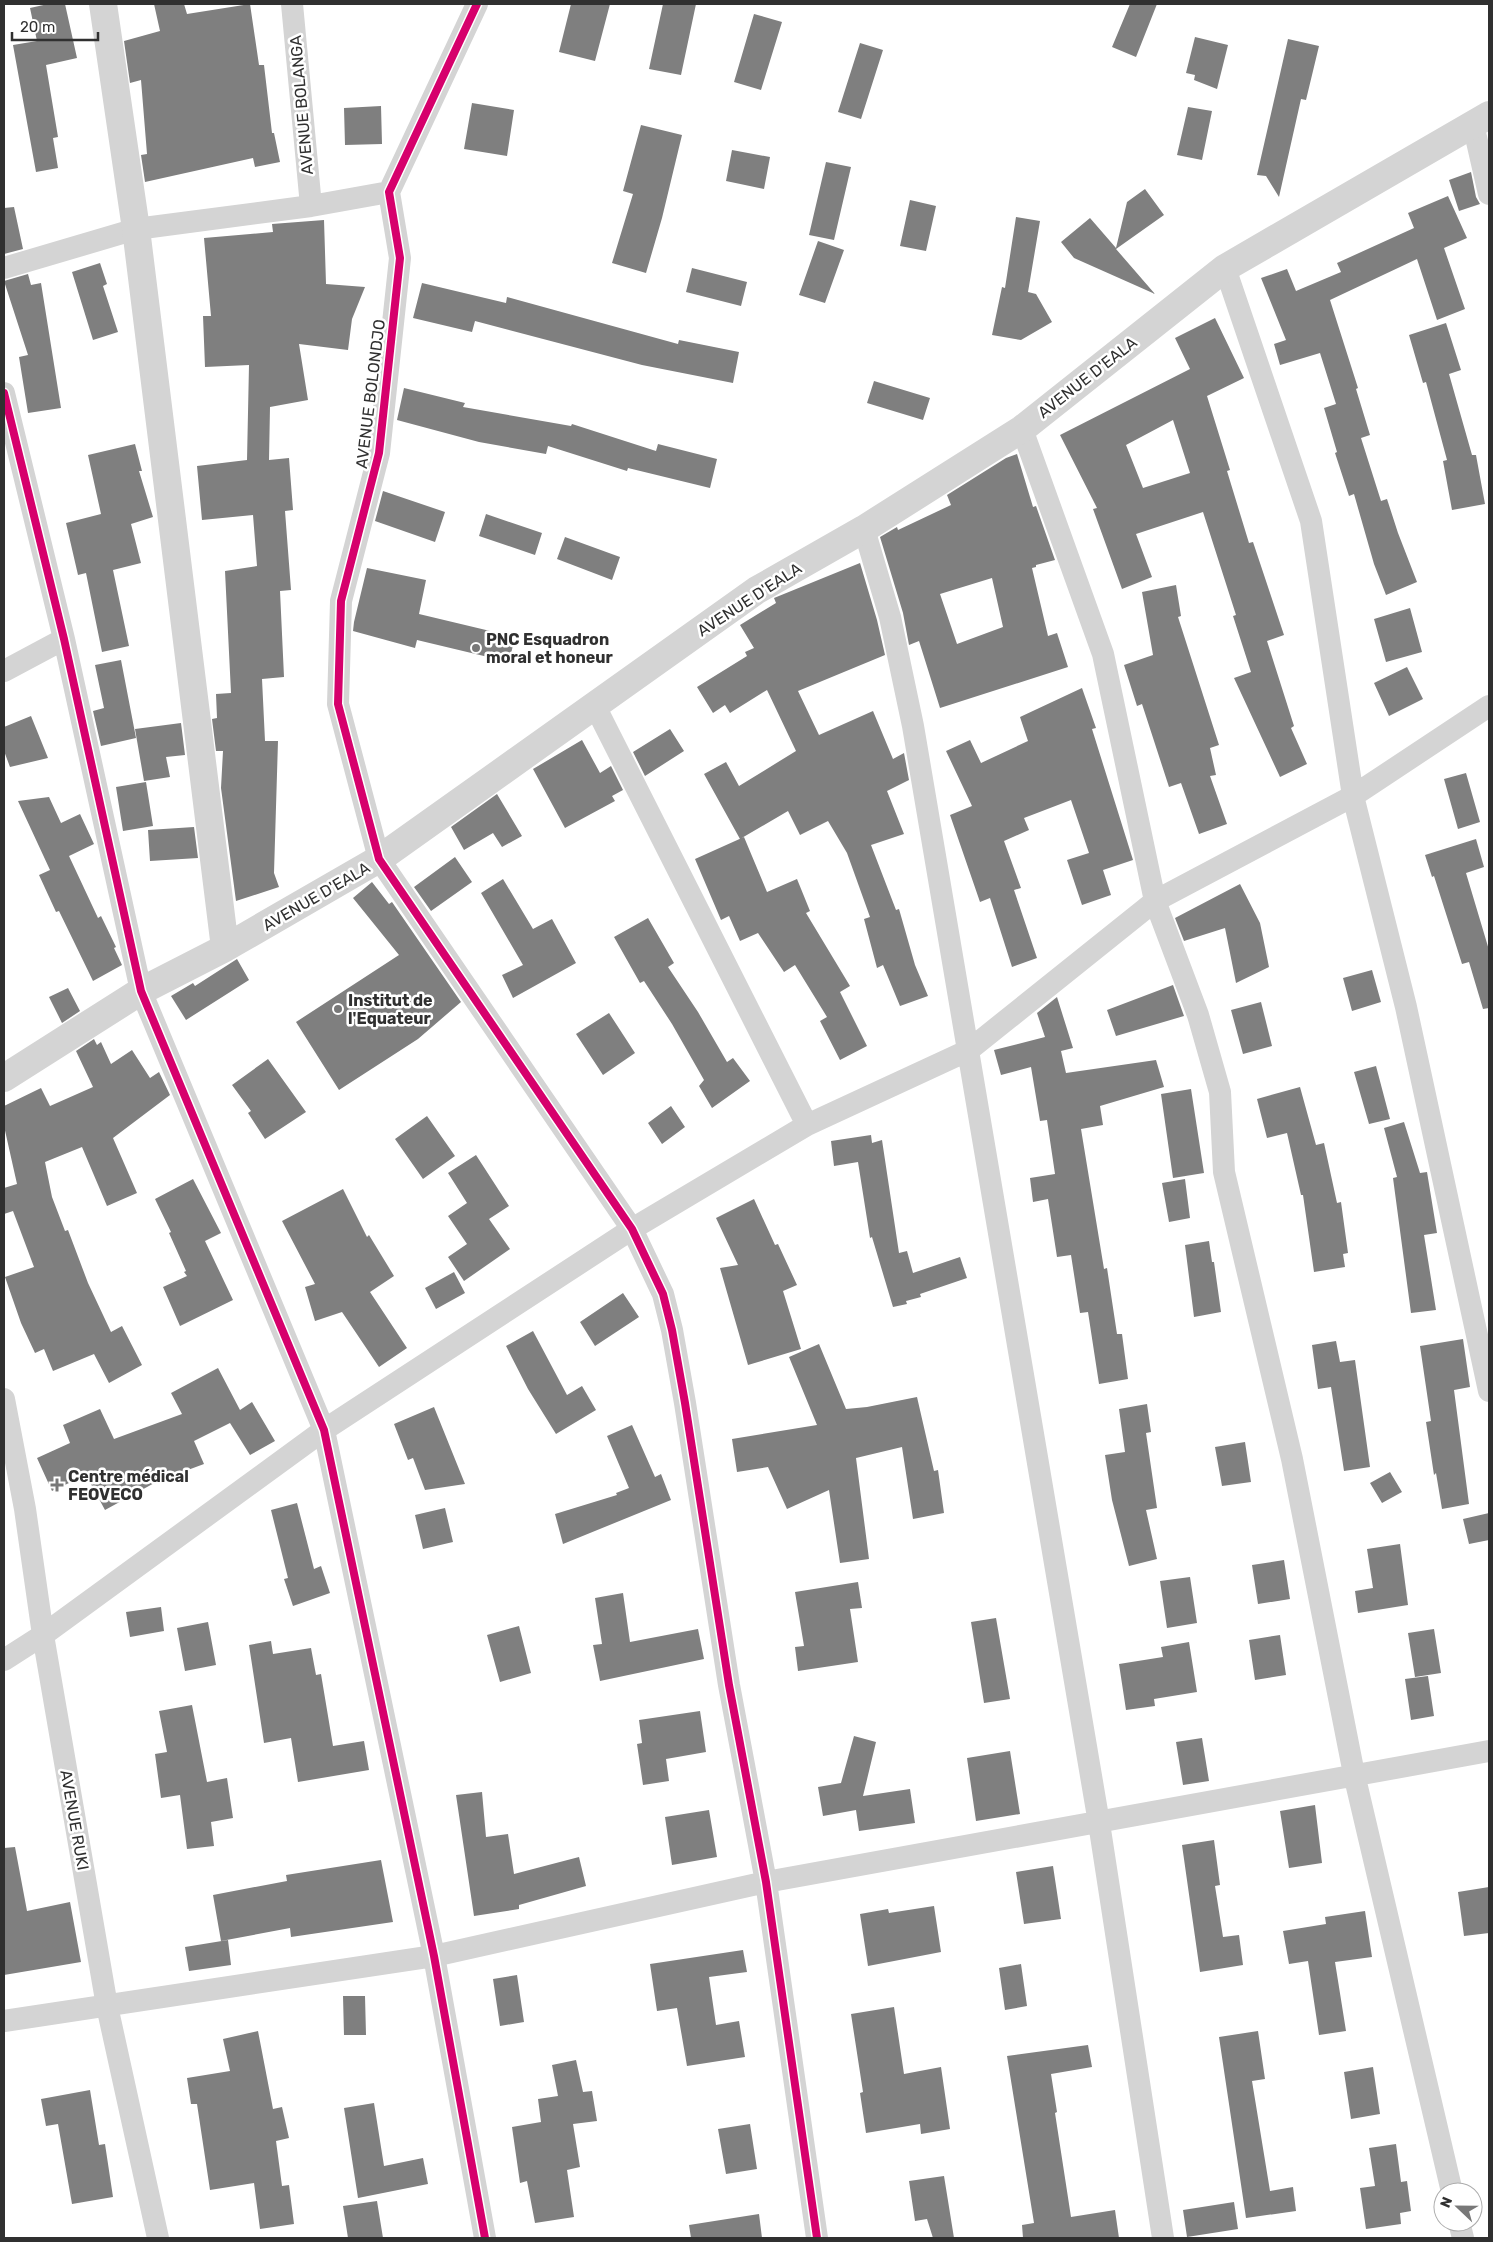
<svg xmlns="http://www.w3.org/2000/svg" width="1493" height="2242" font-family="Rubik,sans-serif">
<rect width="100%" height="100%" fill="#fff"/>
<path fill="#7f7f7f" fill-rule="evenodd" d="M48 4H65L77 58 46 65 58 137 53 138 58 168 36 172 13 45 37 41 30 8Z
M154 4H184L187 14 250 4 259 65H264L272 133H274L280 162 255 167 253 158 145 182 141 155 147 154 141 80 130 83 124 41 160 31Z
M571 4H610L595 61 559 52Z
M663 4H696L681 75 649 69Z
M1130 4H1157L1136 57 1112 47Z
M754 14 782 22 761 90 734 82Z
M1195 37 1228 45 1217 89 1194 80 1195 75 1186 73Z
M1288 39 1319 46 1306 100 1301 99 1279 197 1266 176 1257 175Z
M860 43 883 50 861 119 838 112Z
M472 103 514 110 507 156 464 149Z
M381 106 382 144 345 145 344 108Z
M1188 107 1212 111 1202 160 1177 155Z
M641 125 682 135 662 218 646 273 612 263 633 194 623 191Z
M732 150 770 157 764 189 726 181Z
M826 162 851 167 834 240 809 235Z
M1471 172 1476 197 1480 204 1459 211 1449 180Z
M1145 189 1164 215 1116 249 1155 294 1074 258 1061 242 1090 218 1116 248 1127 202Z
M1448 196 1467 238 1444 248 1465 309 1437 320 1417 259 1330 300 1358 388 1356 389 1370 435 1361 438 1381 501 1387 499 1398 533 1417 582 1386 595 1374 564 1354 494 1349 496 1335 453 1337 452 1324 408 1336 404 1320 353 1280 365 1274 344 1286 340 1261 278 1287 269 1296 291 1341 272 1337 263 1414 228 1408 213Z
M910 200 936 206 926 251 900 246Z
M14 207 23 249 4 254V208Z
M1016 217 1040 221 1028 292 1036 294 1052 322 1021 340 992 335 1002 287 1005 288Z
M324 220 326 284 365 287 352 319 348 350 299 344 308 400 270 407 269 460 289 458 293 510 285 511 291 590 280 591 284 677 262 679 265 741H278L274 873 279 887 236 901 221 788 223 751H216L212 719 217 718 216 694 231 693 225 571 257 566 253 515 202 520 197 466 247 460 249 365 205 367 203 316H211L204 238 273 232 272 224Z
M818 241 844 250 825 303 799 295Z
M100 263 107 284 103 286 118 332 93 340 72 272Z
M692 268 747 282 741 306 686 292Z
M28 274 31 285 41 283 61 408 28 413 19 357 28 355 4 281Z
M422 283 506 303 507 297 678 344 679 340 739 352 733 383 642 365 475 321 472 332 413 318Z
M1215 318 1244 378 1207 396 1230 470 1227 471 1249 543 1253 542 1284 635 1267 641 1294 726 1291 728 1307 764 1280 777 1234 678 1251 672 1233 616 1236 615 1203 512 1136 534 1152 577 1122 589 1093 509 1097 508 1060 435 1190 369 1175 338ZM1173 420 1190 473 1143 488 1126 445Z
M1446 323 1461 370 1449 374 1472 455H1476L1485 504 1452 510 1443 461 1447 460 1426 382 1423 383 1409 335Z
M874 381 930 398 923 420 867 403Z
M404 388 465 403 463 407 571 426 572 424 656 451 658 444 717 459 710 488 628 468 627 471 548 446 546 454 479 442 397 420Z
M135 444 142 471H139L153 517 131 524 141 563 113 570 129 646 102 652 86 573 78 575 66 523 101 514 88 455Z
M1017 454 1033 507 1036 506 1055 560 1036 565V567L1032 568 1048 636 1057 633 1068 667 940 708 919 641 909 645 903 613 880 537 897 527 898 530 951 505 947 495 1006 458ZM992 578 1003 627 957 644 940 594Z
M383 491 445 512 435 542 375 521Z
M486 514 542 533 535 555 479 536Z
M565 537 620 557 612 580 557 559Z
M860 563 877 620 885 655 798 691 819 735 873 711 893 759 904 753 909 780 887 791 904 834 871 845 896 910 899 909 915 965 928 996 900 1006 883 965 877 968 864 919 870 917 847 853 828 821 800 835 788 811 740 839 704 774 726 762 739 786 796 751 767 690 730 713 725 705 713 713 697 687 747 656 745 652 754 648 740 625 776 603 774 598Z
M367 568 426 580 419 614 515 637 509 662 417 640 415 648 353 631 354 622Z
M1176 585 1181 616 1178 617 1219 745 1210 748 1216 775 1210 776 1227 824 1199 834 1181 783 1169 787 1142 704 1137 706 1124 665 1153 655 1142 592Z
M1410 608 1422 652 1386 662 1374 619Z
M121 660 136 738 101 746 93 711 104 708 95 665Z
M1407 667 1423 699 1389 716 1374 683Z
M1082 688 1096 728 1092 729 1133 860 1103 870 1111 895 1082 905 1067 860 1089 853 1071 800 1024 818 1029 830 1004 841 1021 888 1014 890 1037 958 1012 967 990 898 980 902 950 815 972 806 946 751 970 740 981 763 1028 741 1020 717Z
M31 716 48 758 10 767 4 751V727Z
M181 723 185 755 166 757 170 777 144 781 135 729Z
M670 729 684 751 645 776 633 752Z
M582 740 600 773 611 766 623 790 612 796 615 801 565 828 533 769Z
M1466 773 1480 822 1458 829 1444 779Z
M146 782 153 826 123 831 116 787Z
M497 794 522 836 502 847 493 833 464 850 451 827Z
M49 797 61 823 80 814 94 844 69 856 98 918 101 916 116 947 114 948 122 965 93 981 59 911 56 912 39 875 50 870 18 801Z
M194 827 198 858 150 861 148 830Z
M744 837 767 892 797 879 810 911 806 913 850 986 840 992 867 1046 840 1060 820 1021 827 1017 795 965 784 972 758 933 740 941 729 916 721 920 695 859Z
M1476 839 1484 867 1466 873 1489 950V1008L1483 1009 1469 962 1462 964 1434 876 1432 877 1425 855Z
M455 857 472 882 431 911 414 887Z
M503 879 533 929 552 919 576 963 513 998 502 975 523 965 481 893Z
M372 882 389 904 392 902 461 1002 418 1039 339 1090 296 1022 399 955 353 898Z
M1240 884 1260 923 1269 967 1236 983 1225 928 1184 941 1175 918Z
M648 918 674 963 668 967 698 1012 727 1062 733 1058 750 1081 712 1108 699 1086 704 1080 672 1024 644 981 640 983 614 937Z
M237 959 249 980 186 1020 171 996 193 983 195 986Z
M1372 970 1381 1002 1352 1011 1343 978Z
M1173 985 1184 1016 1116 1036 1107 1010Z
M68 988 80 1011 62 1023 49 997Z
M1057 997 1073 1048 1061 1051 1066 1073 1156 1060 1164 1087 1100 1106 1103 1125 1081 1129 1104 1269 1107 1268 1117 1334H1122L1128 1379 1099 1384 1088 1312 1080 1313 1071 1255 1057 1257 1048 1199 1033 1202 1030 1178 1055 1174 1047 1120 1040 1121 1031 1067 1001 1075 994 1050 1045 1037 1037 1013Z
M1261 1002 1272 1046 1243 1054 1231 1010Z
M609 1013 635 1053 603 1075 576 1034Z
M94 1039 97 1045 101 1042 111 1064 132 1050 150 1078 159 1072 170 1095 113 1138 137 1193 107 1206 82 1147 45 1162 52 1197 65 1231 68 1230 88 1283 111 1332 122 1326 142 1365 109 1383 94 1354 53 1371 44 1349 35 1353 21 1323 5 1277 34 1267 13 1211 4 1214V1188L17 1184 4 1126V1106L41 1088 50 1106 93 1087 76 1051Z
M268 1059 306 1112 265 1139 248 1113 251 1111 232 1085Z
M1376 1066 1390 1119 1369 1124 1354 1072Z
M1300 1087 1316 1145 1324 1143 1337 1203 1341 1202 1348 1253 1343 1254 1345 1267 1314 1272 1303 1195H1301L1287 1133 1267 1138 1257 1099Z
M1191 1089 1204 1173 1173 1178 1161 1094Z
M671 1106 685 1127 662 1144 648 1123Z
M427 1116 455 1156 423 1179 395 1139Z
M1404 1122 1420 1173 1427 1172 1437 1233 1424 1235 1436 1310 1411 1313 1393 1178 1397 1177 1384 1128Z
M871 1135 872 1143 882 1140 899 1253 907 1251 913 1273 960 1257 967 1278 920 1294 921 1297 906 1301 907 1304 893 1307 872 1237 870 1238 858 1162 834 1166 831 1141Z
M476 1155 509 1206 489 1219 510 1249 464 1281 448 1257 467 1244 448 1216 467 1203 448 1173Z
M193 1179 221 1233 205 1241 233 1300 180 1326 163 1287 187 1276 184 1272 186 1271 169 1233 171 1232 155 1199Z
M1185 1179 1190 1218 1169 1222 1162 1183Z
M343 1189 367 1237 369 1235 394 1276 370 1292 407 1348 379 1367 342 1312 315 1321 305 1287 315 1284 282 1221Z
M754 1199 775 1245 778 1244 797 1285 783 1291 801 1349 748 1365 720 1268 738 1265 716 1218Z
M1209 1241 1212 1262H1214L1221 1312 1194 1317 1185 1245Z
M454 1272 465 1293 436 1309 425 1288Z
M623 1293 639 1317 595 1346 580 1322Z
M533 1331 567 1395 582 1386 596 1410 556 1434 528 1389 506 1346Z
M1463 1339 1470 1387 1454 1390 1469 1504 1442 1509 1436 1473 1434 1475 1426 1422 1431 1421 1420 1346Z
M1336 1341 1340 1362 1355 1360 1370 1467 1344 1471 1331 1387 1318 1389 1312 1345Z
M819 1344 846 1409 867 1407 917 1397 934 1471 938 1470 944 1513 913 1519 902 1447 856 1458 869 1559 840 1563 829 1490 787 1509 768 1467 737 1472 732 1439 817 1425 789 1357Z
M218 1368 240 1410 252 1402 275 1441 250 1455 230 1423 194 1441 204 1464 158 1481 105 1510 86 1475 52 1491 37 1458 70 1443 63 1425 100 1409 114 1439 182 1414 171 1393Z
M1147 1404 1151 1432 1146 1433 1157 1508 1146 1510 1157 1559 1129 1566 1112 1500 1105 1455 1125 1452 1119 1409Z
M434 1407 465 1484 425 1490 413 1458 408 1460 394 1424Z
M632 1425 655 1477 661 1474 671 1500 563 1544 555 1514 617 1495 616 1493 629 1488 607 1436Z
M1245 1442 1251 1482 1222 1486 1215 1447Z
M1390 1472 1402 1492 1382 1503 1370 1483Z
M297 1503 314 1569 321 1566 330 1593 293 1606 284 1579 288 1578 271 1510Z
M445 1508 453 1542 423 1549 415 1515Z
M1489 1513V1540L1469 1544 1463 1519Z
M1400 1544 1408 1605 1358 1613 1355 1591 1373 1588 1367 1549Z
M1284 1560 1290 1599 1258 1604 1252 1565Z
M1190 1577 1197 1623 1167 1628 1160 1581Z
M858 1582 862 1608 850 1609 858 1662 798 1671 795 1647 804 1646 795 1592Z
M623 1593 630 1642 698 1629 704 1659 600 1681 593 1645 602 1644 595 1598Z
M161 1607 164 1631 130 1637 126 1612Z
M996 1618 1010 1699 984 1703 971 1622Z
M208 1622 216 1665 185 1671 177 1628Z
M519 1626 531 1673 500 1682 487 1635Z
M1434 1629 1441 1673 1415 1677 1408 1633Z
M1280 1635 1286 1675 1255 1680 1249 1640Z
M271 1641 273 1654 311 1648 316 1675 321 1674 333 1746 364 1741 369 1770 298 1782 291 1738 264 1743 249 1645Z
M1189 1642 1197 1692 1154 1699 1155 1706 1126 1710 1119 1664 1163 1657 1161 1647Z
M1428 1676 1434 1716 1411 1720 1405 1679Z
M192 1705 207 1782 227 1778 233 1818 211 1822 214 1846 187 1849 180 1795 161 1798 155 1754 167 1752 159 1711Z
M700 1711 706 1752 666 1759 669 1781 643 1785 637 1744 642 1743 639 1720Z
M854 1736 876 1742 863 1796 910 1789 915 1823 859 1831 856 1810 823 1816 818 1787 841 1783Z
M1202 1738 1209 1781 1183 1785 1176 1742Z
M1010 1751 1020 1814 976 1821 967 1758Z
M482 1792 486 1837 508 1834 514 1874 579 1857 586 1886 519 1905V1909L474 1916 456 1795Z
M1315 1805 1322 1863 1289 1868 1280 1811Z
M709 1810 717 1857 672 1865 665 1817Z
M1214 1840 1220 1885 1215 1886 1223 1937 1239 1935 1243 1965 1200 1972 1182 1845Z
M15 1847 27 1911 70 1902 81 1962 4 1975V1848Z
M381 1860 393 1922 291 1937 290 1928 221 1941 213 1895 287 1881 286 1875Z
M1053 1866 1061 1919 1024 1924 1016 1872Z
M1489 1887V1933L1464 1936 1458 1892Z
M934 1906 941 1952 868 1966 860 1914 888 1909 889 1913Z
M1365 1911 1372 1957 1335 1962 1346 2031 1319 2035 1308 1961 1289 1964 1283 1931 1326 1924 1325 1917Z
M228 1940 231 1965 189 1971 185 1947Z
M743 1950 747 1972 709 1977 716 2025 739 2021 745 2057 687 2066 677 2008 657 2011 650 1964Z
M1021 1964 1027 2006 1005 2010 999 1968Z
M517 1975 524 2022 500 2026 493 1979Z
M343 1996H365L366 2035H344Z
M894 2007 904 2074 941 2067 950 2129 921 2134 920 2124 866 2133 860 2093 863 2092 851 2014Z
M258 2031 273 2109 282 2107 289 2138 276 2141 282 2186 289 2185 294 2224 260 2229 254 2183 210 2190 197 2104H191L187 2078 230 2071 223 2039Z
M1258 2031 1265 2079 1252 2081 1270 2191 1293 2187 1296 2211 1246 2218 1219 2037Z
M1088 2045 1092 2067 1051 2074 1057 2112 1055 2113 1071 2217 1115 2210 1119 2238H1023L1022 2225 1034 2223 1007 2056Z
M576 2060 583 2092 592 2091 597 2121 573 2124 580 2167 567 2170 574 2217 535 2223 527 2181 520 2183 512 2127 541 2122 538 2099 558 2096 552 2065Z
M1373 2067 1380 2114 1351 2119 1344 2072Z
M90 2090 99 2145 105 2144 113 2197 72 2204 58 2124 46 2126 41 2099Z
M374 2103 384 2166 423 2158 428 2184 358 2198 344 2108Z
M750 2124 757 2169 726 2174 718 2129Z
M1396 2144 1401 2182 1407 2181 1411 2211 1400 2213 1401 2224 1366 2229 1360 2188 1375 2186 1369 2148Z
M944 2176 954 2238H933L927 2219 915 2221 909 2181Z
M377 2201 383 2238H348L343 2206Z
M1234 2202 1238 2229 1187 2237 1183 2210Z
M759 2214 762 2238H691L689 2225Z"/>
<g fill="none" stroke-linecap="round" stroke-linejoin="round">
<path stroke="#d4d4d4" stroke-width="22" d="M292 4 311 206
M477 4 389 192 400 258 379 453 341 601 338 704 379 859 632 1229 663 1294 672 1330 685 1403 729 1685 766 1882 817 2238
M1473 124 1489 194
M4 268 136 229 311 206 389 192
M1225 268 1311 521 1353 796 1406 1007 1489 1391
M4 393 64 639 141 991 324 1430 434 1956 485 2238
M1022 429 1103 654 1155 901 1198 1015 1220 1092 1224 1172 1292 1459 1354 1774 1452 2192
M864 529 890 617 913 726 1099 1823 1163 2238
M4 671 64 639
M594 704 807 1125
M4 1399 25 1509 43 1635 107 2006 158 2238
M4 1660 43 1635 324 1430 632 1229 807 1125 969 1050 1155 901 1353 796 1489 706
M4 2021 434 1956 766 1882 1489 1751
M1459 2222 1463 2238"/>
<path stroke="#d4d4d4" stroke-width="28" d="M103 4 136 229 225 948
M4 1078 141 991 225 948 379 859 757 590 864 529 1022 429 1225 268 1489 115"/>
<defs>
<path id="cycleway" d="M477 4 389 192 400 258 379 453 341 601 338 704 379 859 632 1229 663 1294 672 1330 685 1403 729 1685 766 1882 817 2238
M4 393 64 639 141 991 324 1430 434 1956 485 2238"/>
</defs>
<use href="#cycleway" stroke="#fff" stroke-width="11"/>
<use href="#cycleway" stroke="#d6006c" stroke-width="8"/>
</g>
<g fill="#787878" stroke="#fff" stroke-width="2">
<circle cx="476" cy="648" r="5"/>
<circle cx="338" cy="1009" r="5"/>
<path d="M54.5 1477.5h5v5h5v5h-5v5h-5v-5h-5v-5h5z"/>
</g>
<g text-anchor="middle" stroke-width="5" stroke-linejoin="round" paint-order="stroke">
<g font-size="16" fill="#303030" stroke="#fff">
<text transform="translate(301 105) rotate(-95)" y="6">AVENUE BOLANGA</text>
<text transform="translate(1087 377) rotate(-38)" y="6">AVENUE D'EALA</text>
<text transform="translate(370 394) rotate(-83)" y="6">AVENUE BOLONDJO</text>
<text transform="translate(749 599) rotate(-33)" y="6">AVENUE D'EALA</text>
<text transform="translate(316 896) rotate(-30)" y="6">AVENUE D'EALA</text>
<text transform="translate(75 1820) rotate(80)" y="6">AVENUE RUKI</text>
</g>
<g font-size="16" font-weight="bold" fill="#303030" stroke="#fff" text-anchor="start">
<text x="486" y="645">PNC Esquadron<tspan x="486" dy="18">moral et honeur</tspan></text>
<text x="348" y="1006">Institut de<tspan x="348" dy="18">l'Equateur</tspan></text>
<text x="68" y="1482">Centre médical<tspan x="68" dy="18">FEOVECO</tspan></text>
</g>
</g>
<rect width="1493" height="2242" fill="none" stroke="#303030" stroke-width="10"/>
<g transform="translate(1458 2207) rotate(292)"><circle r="24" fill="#ffffff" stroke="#acacac"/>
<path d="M0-4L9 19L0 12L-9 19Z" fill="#787878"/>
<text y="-8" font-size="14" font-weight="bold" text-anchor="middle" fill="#303030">N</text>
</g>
<path d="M12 32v8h86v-8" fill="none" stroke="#303030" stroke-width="2.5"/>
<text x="20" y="32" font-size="15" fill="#303030" stroke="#ffffff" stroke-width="4" paint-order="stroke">20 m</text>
</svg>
